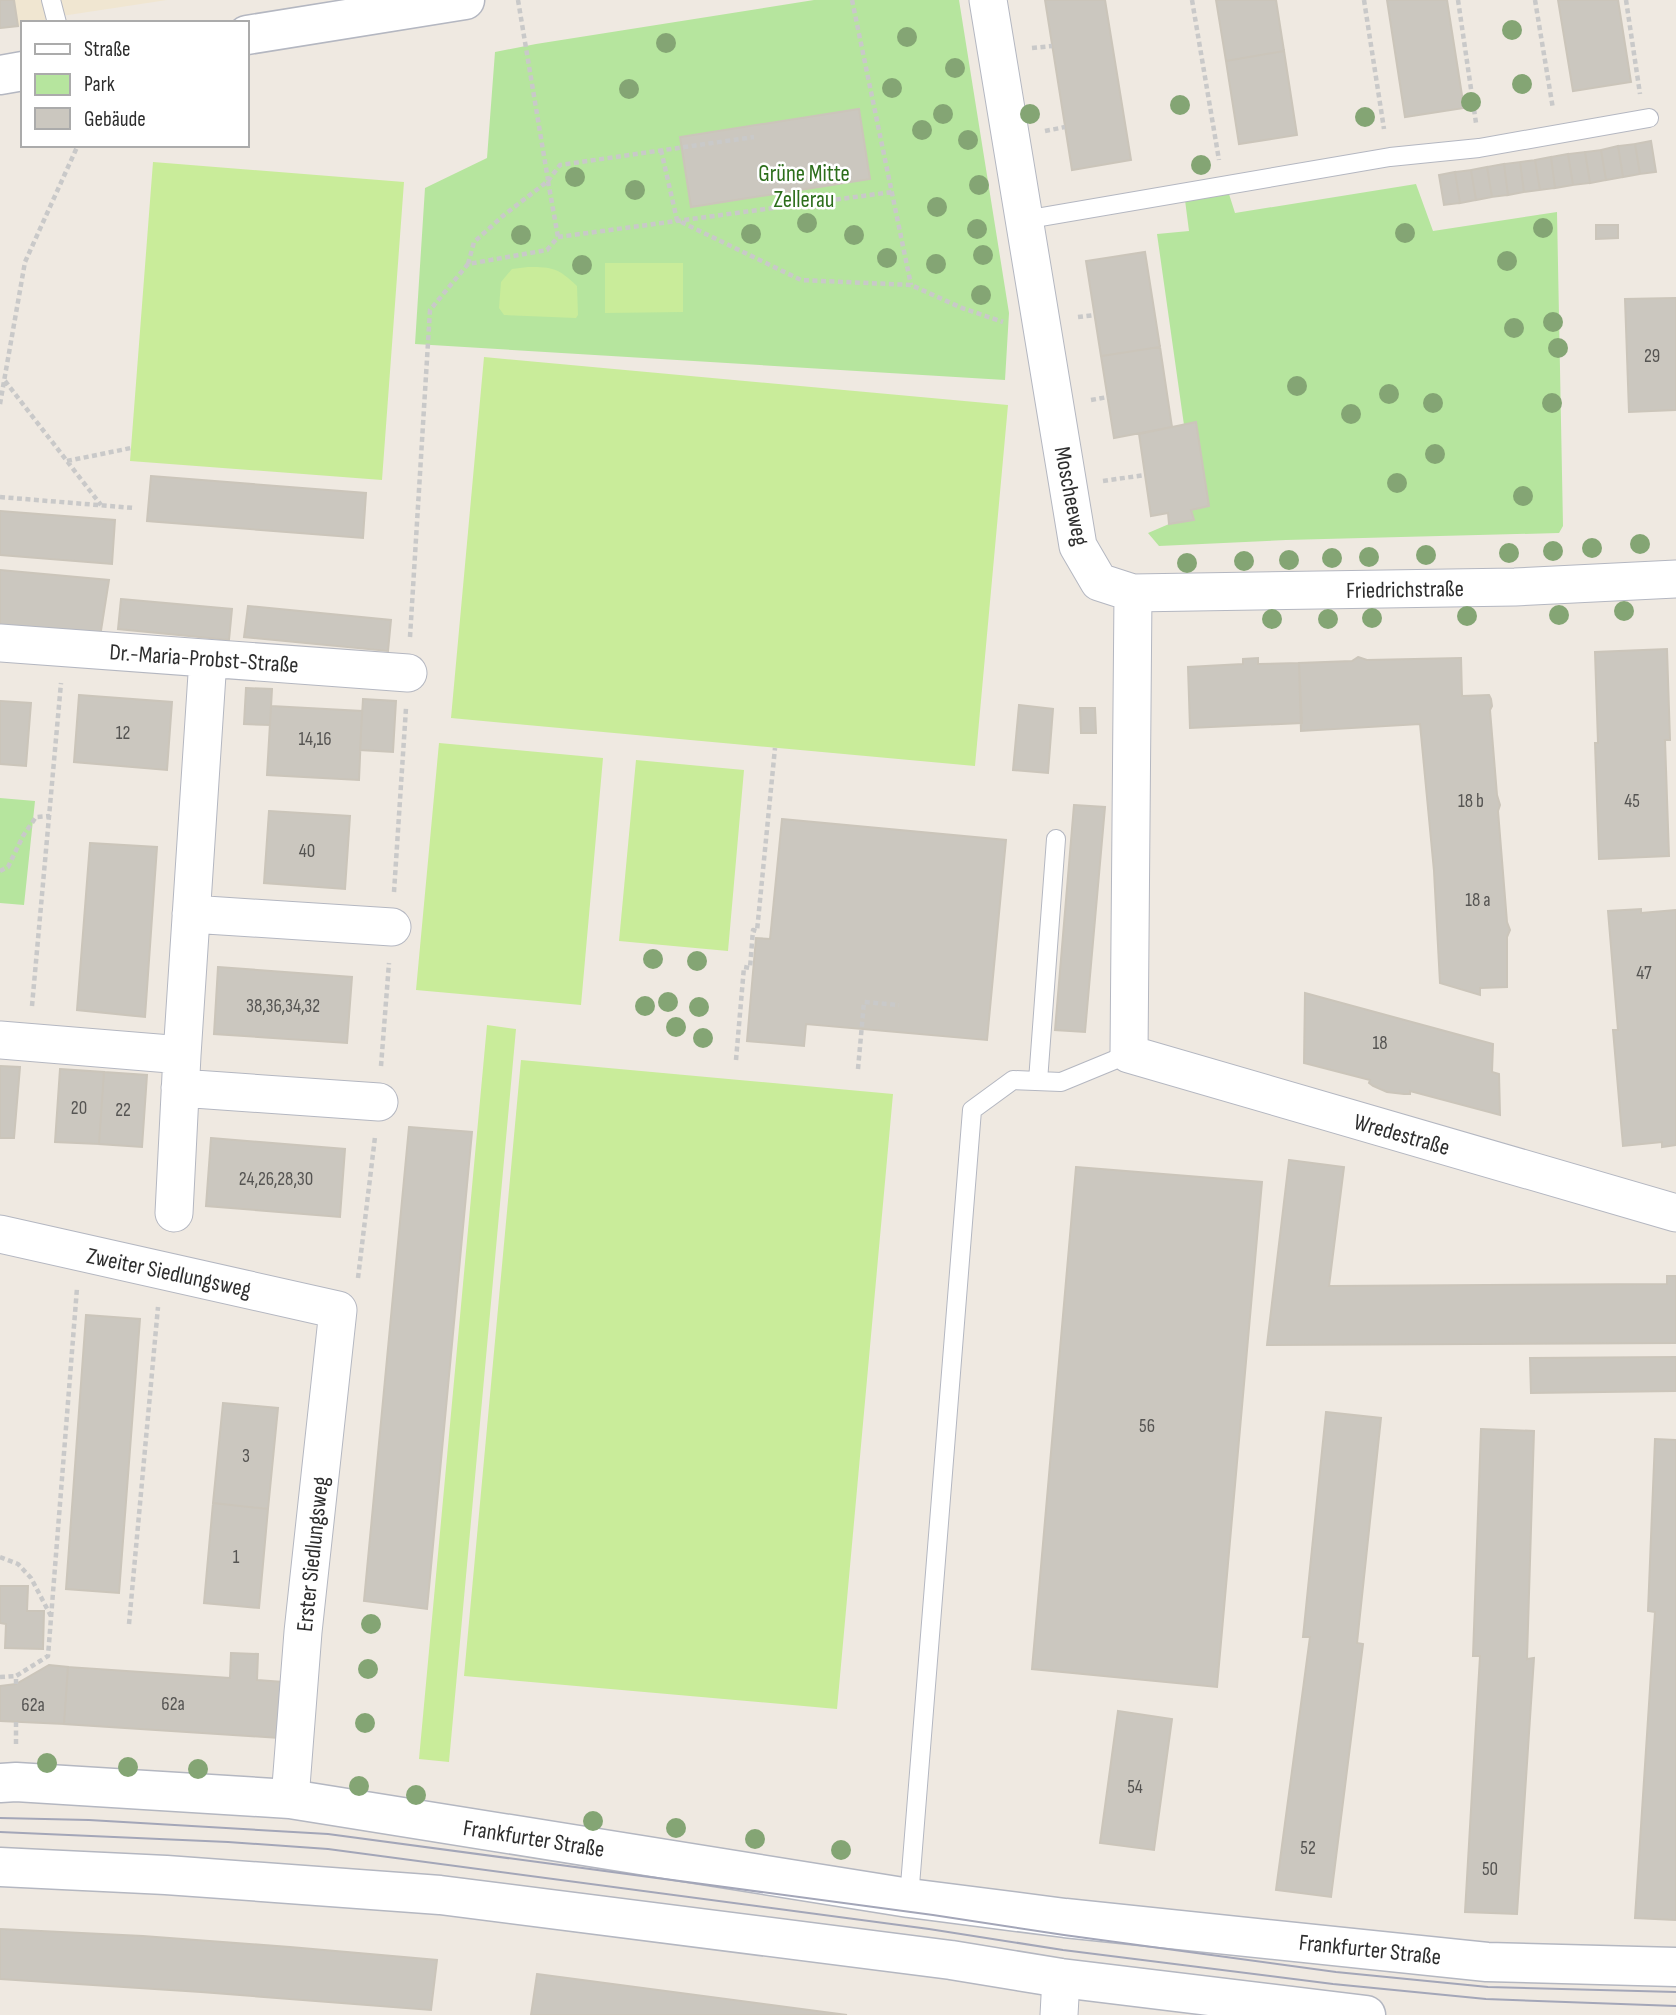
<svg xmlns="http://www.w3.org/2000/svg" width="1676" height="2015" font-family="'Sofia Sans Condensed',sans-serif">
<rect width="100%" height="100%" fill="#efe9e1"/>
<path fill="#f0e6d1" d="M0 0H167L55 17 34 23H23V25L0 29Z"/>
<path fill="#b6e59e" d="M814 0H959L1009 313 1005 380 415 344 425 188 487 158 495 52 536 44Z
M1416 184 1433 231 1557 212 1563 526 1559 533 1286 540 1159 546 1148 533 1169 524 1193 520 1191 510 1209 506 1184 425 1157 234 1189 231 1185 200 1229 194 1235 213Z
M0 798 35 801 24 905 0 903Z"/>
<path fill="#c9ec9a" d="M153 162 404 182 382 480 130 461Z
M605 263H683V312L605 313Z
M528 267C553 267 558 268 577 286L578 315 576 318 504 315 499 308 501 282 512 269Z
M484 357 1008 405 975 766 451 718Z
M439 743 603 758 581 1005 416 990Z
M636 760 744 770 728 951 619 941Z
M487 1025 516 1029 449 1762 419 1759Z
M521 1060 893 1094 837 1709 464 1676Z"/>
<path fill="#cbc7bf" stroke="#cbc5ba" stroke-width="2" d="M0 0H14L18 26 0 28Z
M1045 0H1105L1131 160 1072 170Z
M1216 0H1276L1284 51 1226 61Z
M1387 0H1447L1464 108 1405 117Z
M1558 0H1618L1631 82 1573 91Z
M1284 51 1297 135 1239 144 1226 61Z
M859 109 870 179 691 207 680 137Z
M1651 141 1656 172 1640 174 1635 144Z
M1635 144 1640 174 1623 177 1618 146Z
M1618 146 1623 177 1606 180 1601 150Z
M1601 150 1606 180 1590 183 1585 152Z
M1585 152 1590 183 1573 185 1568 154Z
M1568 154 1573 185 1555 188 1551 157Z
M1551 157 1555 188 1540 190 1535 160Z
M1535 160 1540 190 1524 192 1520 162Z
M1520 162 1524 192 1508 195 1504 164Z
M1504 164 1508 195 1492 197 1487 167Z
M1487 167 1492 197 1476 200 1471 170Z
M1471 170 1476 200 1460 203 1455 172Z
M1455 172 1460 203 1444 205 1439 175Z
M1596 225H1618V238L1596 239Z
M1145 252 1160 347 1101 356 1086 261Z
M1676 298V410L1629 412 1625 299Z
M1160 347 1172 427 1114 438 1101 356Z
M1196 422 1209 506 1191 510 1194 520 1169 524 1168 513 1151 516 1139 434Z
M151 476 366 493 363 538 147 521Z
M0 511 115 520 112 564 0 555Z
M0 570 109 580 100 637 0 629Z
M121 599 232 609 229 640 118 629Z
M248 606 391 620 388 651 244 637Z
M1667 649 1670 740H1665L1669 856 1599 859 1595 743H1598L1595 652Z
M1358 657 1367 660 1461 658 1462 696 1489 695 1491 699 1492 706 1490 710 1497 795 1500 805 1498 811 1507 922 1510 930 1507 937V987L1480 988V995L1440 983 1434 871 1420 724 1301 731 1299 663 1352 661Z
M1258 658V664L1299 663 1302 723 1190 728 1188 667 1243 664V659Z
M246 688 272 689 270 725 244 724Z
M79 695 172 702 167 770 74 762Z
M363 699 396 701 393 752 360 750Z
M0 701 31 703 26 766 0 764Z
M1019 705 1053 709 1048 773 1013 770Z
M271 706 362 711 359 780 267 775Z
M1080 708H1095L1096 733H1081Z
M1074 805 1105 807 1085 1032 1055 1030Z
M269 811 350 816 345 889 264 883Z
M782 819 1006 840 987 1040 806 1024 804 1046 747 1041 756 938 770 939Z
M90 843 157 847 145 1017 77 1010Z
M1641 909V913L1676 910V1145L1662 1147V1142L1623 1146 1613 1030H1618L1608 911Z
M218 967 352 977 347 1043 214 1034Z
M1305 993 1493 1044 1492 1072 1499 1074 1500 1115 1410 1091V1094H1404L1387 1092 1373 1086 1369 1083 1370 1080 1304 1063Z
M0 1066 20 1067 14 1138H0Z
M60 1069 104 1072 99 1144 55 1142Z
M104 1072 147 1075 142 1147 99 1144Z
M409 1127 472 1132 427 1609 364 1601Z
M211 1138 345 1149 340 1217 206 1206Z
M1289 1160 1344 1167 1329 1286 1667 1284V1276H1676V1343L1267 1345Z
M1076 1167 1262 1182 1217 1687 1032 1669Z
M86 1315 140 1319 119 1593 66 1589Z
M1676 1357V1391L1531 1393 1530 1358Z
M223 1403 278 1408 268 1509 213 1503Z
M1326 1412 1381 1418 1357 1643 1363 1644 1331 1897 1276 1890 1310 1637H1303Z
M1481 1429 1534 1431 1527 1659 1534 1658 1517 1914 1465 1912 1480 1656H1473Z
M1655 1439 1676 1440V1920L1635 1918 1655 1612 1648 1611Z
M213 1503 268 1509 259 1608 204 1603Z
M0 1586H28L27 1611H44L43 1649 5 1648 6 1624 0 1623Z
M231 1653 258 1654 257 1680 283 1682 279 1738 64 1724 68 1667 230 1678Z
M49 1665 68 1667 64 1724 0 1721V1686L16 1684Z
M1118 1711 1172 1719 1154 1850 1100 1843Z
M0 1929 143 1936 290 1947 437 1960 431 2010 201 1992 0 1979Z
M537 1974 847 2015H531Z"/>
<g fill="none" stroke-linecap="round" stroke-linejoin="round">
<defs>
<path id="lane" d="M51 0 57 23
M1024 220 1390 157 1479 148 1649 118
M1038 1081 1056 839
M909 1898 972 1110 1013 1080 1061 1082 1129 1054"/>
<path id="street" d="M988 0 1078 546 1099 582 1133 593 1129 1054 1676 1213
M1133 593 1515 587 1676 579
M0 643 408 673
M191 914 392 927
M0 1040 182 1055
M180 1088 379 1102
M174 1213 182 1055 208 659
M0 1234 338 1310 303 1632 290 1799
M1059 2015 1061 1978"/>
<path id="secondary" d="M247 35 465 0
M0 75 23 71
M0 1783 16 1782 290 1799 909 1898 1065 1918 1487 1962 1676 1967
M0 1867 166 1875 440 1895 951 1960 1061 1978 1366 2015"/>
</defs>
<use href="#lane" stroke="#b4b7c1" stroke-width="20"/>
<use href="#street" stroke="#b4b7c1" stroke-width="39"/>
<use href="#secondary" stroke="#b4b7c1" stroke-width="41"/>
<path stroke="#c9c9c9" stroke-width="4.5" stroke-dasharray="5 3.5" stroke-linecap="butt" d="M518 0 548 180
M852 0 911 285
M1192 0 1219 160
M1364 0 1384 129
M1458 0 1476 123
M1535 0 1553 109
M1626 0 1640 94
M1032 48 1052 46
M1045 131 1065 127
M661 150 677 220 801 280 911 285 962 308 1003 322
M548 181 560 165 754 137
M468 264 474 242 504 215 548 181 558 237
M1078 317 1095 315
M5 381 101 505
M1091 400 1108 397
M0 404 25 262 78 145
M67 461 131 448
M1103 481 1145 475
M0 497 134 508
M410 637 430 310 468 264 547 250 558 237 892 192
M0 871 8 867 23 836 36 817 50 816
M394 892 406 708
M32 1006 61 683
M736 1060 744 967 750 968 753 930 757 931 775 748
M381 1066 389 963
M858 1069 864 1002 899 1005
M358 1278 375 1137
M0 1557 18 1564 31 1578 52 1618
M129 1624 158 1307
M0 1677 16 1676
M16 1684V1676L48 1656 77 1288
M16 1722V1745"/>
<use href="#lane" stroke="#fff" stroke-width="18"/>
<use href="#street" stroke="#fff" stroke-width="37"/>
<use href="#secondary" stroke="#fff" stroke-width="38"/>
<path stroke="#a3a6b8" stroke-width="2" d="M0 1818 89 1820 328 1834 933 1915 1064 1935 1336 1972 1488 1987 1676 1992
M0 1832 228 1842 328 1849 929 1929 1063 1950 1333 1984 1486 1999 1676 2006"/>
</g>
<g fill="#84a574">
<circle cx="1512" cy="30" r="10"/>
<circle cx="907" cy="37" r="10"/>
<circle cx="666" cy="43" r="10"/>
<circle cx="955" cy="68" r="10"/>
<circle cx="1522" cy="84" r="10"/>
<circle cx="892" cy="88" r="10"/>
<circle cx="629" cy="89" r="10"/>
<circle cx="1471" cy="102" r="10"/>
<circle cx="1180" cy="105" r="10"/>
<circle cx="943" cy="114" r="10"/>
<circle cx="1030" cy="114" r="10"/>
<circle cx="1365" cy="117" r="10"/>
<circle cx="922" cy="130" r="10"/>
<circle cx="968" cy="140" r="10"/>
<circle cx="1201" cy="165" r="10"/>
<circle cx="575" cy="177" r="10"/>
<circle cx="979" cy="185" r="10"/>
<circle cx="635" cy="190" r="10"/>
<circle cx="937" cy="207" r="10"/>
<circle cx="807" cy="223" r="10"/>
<circle cx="1543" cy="228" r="10"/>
<circle cx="977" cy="229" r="10"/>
<circle cx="1405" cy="233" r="10"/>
<circle cx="751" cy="234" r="10"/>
<circle cx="521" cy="235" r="10"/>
<circle cx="854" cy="235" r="10"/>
<circle cx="983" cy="255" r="10"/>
<circle cx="887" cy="258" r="10"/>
<circle cx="1507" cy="261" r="10"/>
<circle cx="936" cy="264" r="10"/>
<circle cx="582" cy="265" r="10"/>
<circle cx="981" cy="295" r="10"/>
<circle cx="1553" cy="322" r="10"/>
<circle cx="1514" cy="328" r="10"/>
<circle cx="1558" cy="348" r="10"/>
<circle cx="1297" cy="386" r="10"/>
<circle cx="1389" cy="394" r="10"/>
<circle cx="1433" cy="403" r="10"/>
<circle cx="1552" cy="403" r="10"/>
<circle cx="1351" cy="414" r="10"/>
<circle cx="1435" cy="454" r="10"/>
<circle cx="1397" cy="483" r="10"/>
<circle cx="1523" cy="496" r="10"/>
<circle cx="1640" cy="544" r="10"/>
<circle cx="1592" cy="548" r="10"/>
<circle cx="1553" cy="551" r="10"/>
<circle cx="1509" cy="553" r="10"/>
<circle cx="1426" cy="555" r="10"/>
<circle cx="1369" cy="557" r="10"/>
<circle cx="1332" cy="558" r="10"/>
<circle cx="1289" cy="560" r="10"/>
<circle cx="1244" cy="561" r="10"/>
<circle cx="1187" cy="563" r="10"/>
<circle cx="1624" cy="611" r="10"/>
<circle cx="1559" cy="615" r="10"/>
<circle cx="1467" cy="616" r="10"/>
<circle cx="1372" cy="618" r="10"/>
<circle cx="1272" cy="619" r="10"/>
<circle cx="1328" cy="619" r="10"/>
<circle cx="653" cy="959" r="10"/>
<circle cx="697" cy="961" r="10"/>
<circle cx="668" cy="1002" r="10"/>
<circle cx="645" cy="1006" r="10"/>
<circle cx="699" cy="1007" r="10"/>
<circle cx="676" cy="1027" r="10"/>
<circle cx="703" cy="1038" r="10"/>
<circle cx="371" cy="1624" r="10"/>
<circle cx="368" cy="1669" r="10"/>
<circle cx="365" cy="1723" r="10"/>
<circle cx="47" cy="1763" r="10"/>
<circle cx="128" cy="1767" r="10"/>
<circle cx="198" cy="1769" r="10"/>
<circle cx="359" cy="1786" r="10"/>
<circle cx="416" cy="1795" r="10"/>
<circle cx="593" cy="1821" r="10"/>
<circle cx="676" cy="1828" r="10"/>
<circle cx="755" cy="1839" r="10"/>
<circle cx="841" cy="1850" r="10"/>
</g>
<g text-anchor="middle" stroke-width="5" stroke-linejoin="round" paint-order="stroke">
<g font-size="19" fill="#555452">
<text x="1652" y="362">29</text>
<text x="123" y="739">12</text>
<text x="315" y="745">14,16</text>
<text x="1471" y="807">18 b</text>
<text x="1632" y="807">45</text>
<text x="307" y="857">40</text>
<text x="1478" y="906">18 a</text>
<text x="1644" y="979">47</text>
<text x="283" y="1012">38,36,34,32</text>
<text x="1380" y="1049">18</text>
<text x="79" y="1114">20</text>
<text x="123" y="1116">22</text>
<text x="276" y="1185">24,26,28,30</text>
<text x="1147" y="1432">56</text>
<text x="246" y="1462">3</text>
<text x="236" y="1563">1</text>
<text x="173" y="1710">62a</text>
<text x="33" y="1711">62a</text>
<text x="1135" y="1793">54</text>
<text x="1308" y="1854">52</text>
<text x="1490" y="1875">50</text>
</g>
<g font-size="23" fill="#2c6e1b" stroke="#fff">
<text x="804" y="181">Grüne Mitte<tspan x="804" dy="26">Zellerau</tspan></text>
</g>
<g font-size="23" fill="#2e2e2e" stroke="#fff">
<text transform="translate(1072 496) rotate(79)" y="8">Moscheeweg</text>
<text transform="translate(1405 589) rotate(-1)" y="8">Friedrichstraße</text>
<text transform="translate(204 658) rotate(4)" y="8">Dr.-Maria-Probst-Straße</text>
<text transform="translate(1402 1134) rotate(16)" y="8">Wredestraße</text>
<text transform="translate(169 1272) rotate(12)" y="8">Zweiter Siedlungsweg</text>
<text transform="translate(312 1554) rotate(-84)" y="8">Erster Siedlungsweg</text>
<text transform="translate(534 1838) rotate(9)" y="8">Frankfurter Straße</text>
<text transform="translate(1370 1949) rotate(6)" y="8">Frankfurter Straße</text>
</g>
</g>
<rect x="21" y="21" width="228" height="126" fill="#ffffff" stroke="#ababab" stroke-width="2"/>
<rect x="35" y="44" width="35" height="10" fill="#ffffff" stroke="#ababab" stroke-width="2"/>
<text x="84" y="56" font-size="21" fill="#2e2e2e">Straße</text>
<rect x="35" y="74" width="35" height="21" fill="#b6e59e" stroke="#ababab" stroke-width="2"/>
<text x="84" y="91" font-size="21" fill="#2e2e2e">Park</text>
<rect x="35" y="108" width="35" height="21" fill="#cbc7bf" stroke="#ababab" stroke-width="2"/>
<text x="84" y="126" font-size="21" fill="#2e2e2e">Gebäude</text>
</svg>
